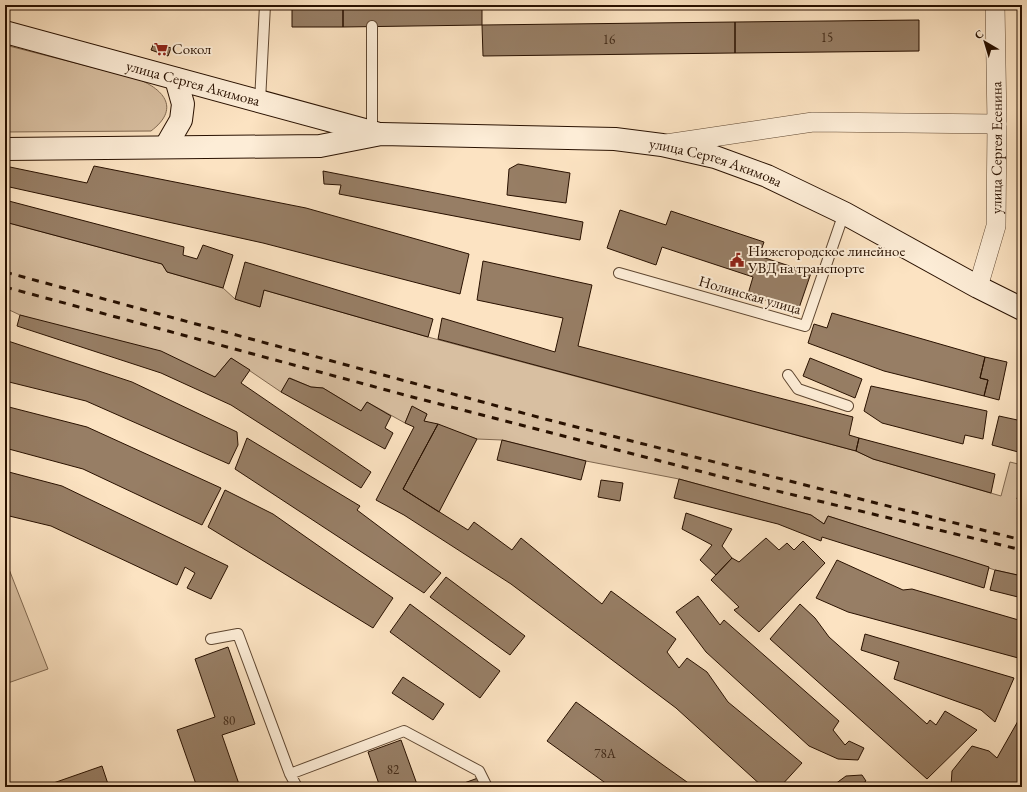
<svg xmlns="http://www.w3.org/2000/svg" width="1027" height="792" font-family="'EB Garamond',serif">
<rect width="100%" height="100%" fill="#fce3c2"/>
<filter id="stains"><feTurbulence type="fractalNoise" baseFrequency=".005" numOctaves="4"/><feColorMatrix values="0 0 0 0 .2 0 0 0 0 .09 0 0 0 0 .02 0 0 0 .5 -.17"/></filter>
<radialGradient id="worn" r=".72"><stop offset=".6" stop-color="#630" stop-opacity="0"/><stop offset="1" stop-color="#630" stop-opacity=".3"/></radialGradient>
<path fill="#d8bfa1" stroke="#806850" d="M5 45 138 79C165 90 180 109 151 131L5 132Z
M5 222 162 264 167 272 223 288 235 299 260 307 264 290 428 337 856 451 873 459 1001 496 1010 462 1022 465V576L995 570 828 516 824 524 811 515 679 479 586 461 502 440 477 439 424 421 427 414 412 407 405 423 367 402 361 411 323 388 311 387 290 378 281 392 231 358 215 377 20 315 5 308Z
M5 559 48 669 5 684Z"/>
<path fill="#977e65" stroke="#291100" d="M292 5H343V27H292Z
M343 5H482V25L343 27Z
M919 20V51L735 53V22Z
M735 22V53L483 56 482 25Z
M154 43 171 48 168 56 151 50Z
M518 164 570 173 566 203 507 195 509 169Z
M5 166 87 183 94 166 306 208 469 254 460 294 263 243 5 186Z
M323 171 583 222 580 240 339 194 341 185 324 184Z
M5 200 184 247 183 255 197 259 203 245 233 255 223 288 167 272 162 264 5 222Z
M620 210 666 225 671 211 764 242 759 256 811 273 798 311 748 294 753 277 662 247 656 265 607 248Z
M483 261 592 285 578 346 853 417 849 435 859 438 856 451 438 339 442 318 555 352 563 318 477 300Z
M245 262 433 319 428 337 264 290 260 307 235 299Z
M832 313 985 357 980 378 988 380 984 396 884 371 808 343 814 324 827 328Z
M20 315 161 351 215 377 231 358 250 370 241 383 371 472 361 488 231 405 161 373 17 326Z
M5 340 132 382 237 432 238 445 229 464 86 401 5 381Z
M985 357 1007 362 999 400 984 396 988 380 980 378Z
M810 358 862 379 855 398 803 376Z
M289 378 311 387 323 388 361 411 367 402 391 416 385 428 393 433 385 449 281 392Z
M871 386 987 411 983 439 965 435 963 444 882 423 864 411Z
M5 406 87 427 221 488 202 525 83 469 5 448Z
M412 406 427 414 424 421 438 424 403 489 468 530 474 522 512 550 521 538 602 604 611 591 676 639 667 652 679 668 687 658 707 672 728 702 802 763 780 787H763L676 708 511 584 404 515 376 500 414 427 405 423Z
M999 416 1022 421V453L992 445Z
M438 424 477 439 439 512 403 489Z
M247 438 360 506 357 510 441 573 424 593 235 469Z
M859 438 995 474 991 493 873 459 856 451Z
M502 440 586 461 581 480 497 460Z
M5 471 62 486 228 566 211 599 187 588 195 573 185 567 177 585 51 526 5 515Z
M679 479 811 515 824 524 828 516 989 567 984 588 822 537 821 541 778 524 674 498Z
M601 480 623 483 620 501 598 497Z
M1022 481V500L1017 499Z
M225 490 273 514 393 598 373 628 208 527Z
M686 513 732 529 722 546 732 558 716 575 700 560 712 545 682 529Z
M766 538 779 550 787 543 794 550 803 541 825 563 759 632 734 610 739 607 711 580 732 558 739 562Z
M837 560 903 590 912 589 1022 621V659L848 612 816 598Z
M995 570 1022 576V598L990 590Z
M446 577 525 636 510 655 430 597Z
M698 596 720 625 724 620 839 721 833 730 845 745 849 741 864 748 858 760 838 759 809 746 706 652 676 612Z
M410 604 500 671 480 698 390 632Z
M800 604 815 618 829 637 927 724 930 720 936 725 945 711 977 730 927 779 770 639Z
M865 634 1014 678 995 722 981 710 894 679 899 662 861 650Z
M228 647 255 724 222 735 240 787H197L177 730 215 717 195 659Z
M403 677 444 704 433 720 392 693Z
M576 702 663 765 694 787H652L648 784 647 787H611L547 741Z
M1022 714V787L951 786 952 771 972 746 989 751 997 758Z
M401 740 418 787H380L368 752Z
M102 766 109 787H42Z
M862 775 866 781 858 787H831L846 776Z
M478 778 481 787H453Z"/>
<g fill="none" stroke-linecap="round" stroke-linejoin="round">
<defs>
<path id="service" d="M372 26V131
M260 101 265 5
M619 273 805 326 844 213
M788 375 798 389 848 406
M211 639 238 634 290 774 297 787
M290 774 404 731 479 771 487 787"/>
<g id="minor">
<path d="M666 144 813 122 997 124"/>
<path id="s1" d="M978 287 996 226 997 124 995 5"/>
</g>
<g id="secondary">
<path id="s2" d="M5 32 376 133"/>
<path d="M166 146 181 120 183 104 176 79"/>
<path id="s3" d="M5 149 320 146 381 134 615 139 662 145 715 157 767 176 844 213 978 287 1022 309"/>
</g>
</defs>
<use href="#service" stroke="#5e4630" stroke-width="12"/>
<use href="#minor" stroke="#5e4630" stroke-width="20"/>
<use href="#secondary" stroke="#291100" stroke-width="24"/>
<use href="#service" stroke="#fdedd7" stroke-width="10"/>
<use href="#minor" stroke="#fdedd7" stroke-width="19"/>
<use href="#secondary" stroke="#fdedd7" stroke-width="22"/>
<path stroke="#291100" stroke-width="3" stroke-dasharray="7 7" stroke-linecap="butt" d="M5 272 545 419 1022 540
M5 287 416 398 773 490 1022 550"/>
</g>
<defs>
<symbol id="supermarket-bare" viewBox="-9 -9 18 18"><path d="M-6-5.5h2.5l.6 2H6L4.5 2H-2.5L-4.4-4H-6ZM-1.5 3.2a1.3 1.3 0 1 0 .1 0ZM3 3.2a1.3 1.3 0 1 0 .1 0Z" fill="#8f2418" stroke="#fdedd7" stroke-width="2.5" paint-order="stroke"/></symbol>
<symbol id="civic-bare" viewBox="-9 -9 18 18"><path d="M-.6-6.5H3V-4.5H.6V-3L4-1V1h2V6H-6V1h2V-1L-.6-3ZM-1.2 2.5V6h2.4V2.5Z" fill="#8f2418" stroke="#fdedd7" stroke-width="2.5" paint-order="stroke"/></symbol>
</defs>
<g fill-rule="evenodd">
<use href="#supermarket-bare" x="151" y="39" width="20" height="20"/>
<use href="#civic-bare" x="727" y="250" width="20" height="20"/>
</g>
<g text-anchor="middle" stroke-width="4" stroke-linejoin="round" paint-order="stroke">
<g font-size="13" fill="#442c19">
<text x="827" y="42">15</text>
<text x="609" y="44">16</text>
<text x="229" y="725">80</text>
<text x="605" y="758">78А</text>
<text x="393" y="774">82</text>
</g>
<g font-size="15" fill="#291100" stroke="#fdedd7" text-anchor="start">
<text x="172" y="54">Сокол</text>
<text x="748" y="256">Нижегородское линейное<tspan x="748" dy="17">УВД на транспорте</tspan></text>
</g>
<g font-size="15" fill="#291100" stroke="#fdedd7">
<text dy="5" stroke="none"><textPath href="#s2" startOffset="195">улица Сергея Акимова</textPath></text>
<text dy="5" stroke="none"><textPath href="#s1" startOffset="142">улица Сергея Есенина</textPath></text>
<text dy="5" stroke="none"><textPath href="#s3" startOffset="715">улица Сергея Акимова</textPath></text>
<text transform="translate(750 295) rotate(16)" y="5">Нолинская улица</text>
</g>
</g>
<rect width="1027" height="792" fill="none" stroke="#fce3c2" stroke-width="20"/>
<rect x="6" y="6" width="1015" height="780" fill="none" stroke="#291100" stroke-width="2"/>
<rect x="10" y="10" width="1007" height="772" fill="none" stroke="#291100"/>
<g transform="translate(985 42) rotate(322)" stroke="#fdedd7" stroke-width="3" paint-order="stroke">
<path d="M0-3L7 15L0 10L-7 15Z" fill="#291100"/>
<text y="-6" font-size="11" font-weight="bold" text-anchor="middle" fill="#291100">С</text>
</g>
<rect width="100%" height="100%" filter="url(#stains)"/>
<rect width="100%" height="100%" fill="url(#worn)"/>
</svg>
